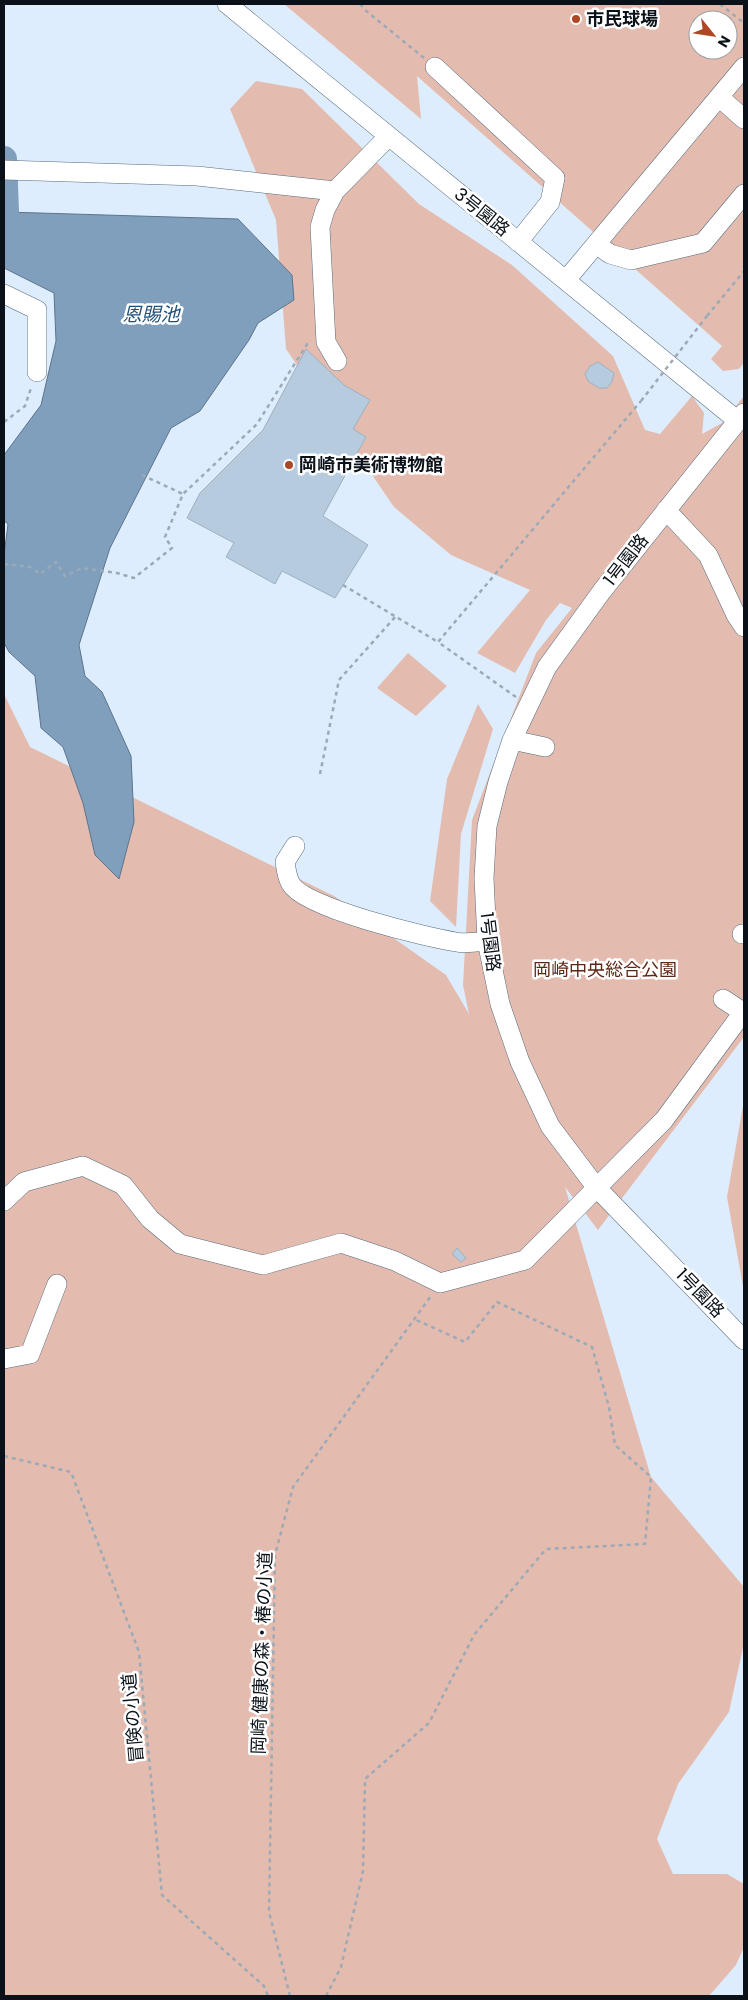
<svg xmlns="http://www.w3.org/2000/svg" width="748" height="2000" font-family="Poppins,'Noto Sans JP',sans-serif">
<rect width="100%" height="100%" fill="#ddedfd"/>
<path fill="#e4bcaf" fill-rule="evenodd" d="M284 4H744V365L743 364 739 369 723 371 711 359 722 346 417 76 421 119ZM698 20H728V50H698Z
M256 81 302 89 419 204 512 265 613 356 645 430 660 434 692 396 704 413 702 434 722 423 744 396V1037L598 1230 565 1187 651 1477 744 1587V1643L729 1712 678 1784 657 1839 673 1874H727L744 1884V1947L736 1965 709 1996H4V694L30 747 334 896 446 975 469 1014 463 985 472 820 536 653 572 608 560 603 546 620 515 673 477 653 530 590 451 555 394 507 286 349 276 220 230 109Z
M408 653 447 686 416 716 377 688Z
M478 704 493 729 461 834 456 927 430 901 447 779Z
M744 1100V1292L727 1197Z"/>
<path fill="#809fbc" stroke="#5d748b" d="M6 212 238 219 292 275 294 300 258 323 249 340 200 411 171 428 110 548 79 645 85 676 102 692 131 756 134 822 119 879 95 855 83 803 63 747 41 728 35 676 9 652 4 643V555L8 524 4 521V455L41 405 56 341 54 293 4 268V221Z"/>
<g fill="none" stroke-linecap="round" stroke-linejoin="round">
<path stroke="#809fbc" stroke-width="26" d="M4 159 6 212"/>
</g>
<path fill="#b7cbdf" stroke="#9cb0c3" d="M306 349 344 385 370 400 353 429 366 437 323 516 368 545 335 598 282 571 275 584 226 557 234 543 187 518 200 493 263 430Z
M598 362 614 373 612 382 607 388H599L588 381 585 374 590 366Z
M457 1248 466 1258 461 1262 452 1254Z"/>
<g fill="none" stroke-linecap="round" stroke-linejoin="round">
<defs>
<path id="minor" d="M227 4 738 421
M435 67 555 178 550 202 518 242
M719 97 744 119
M4 170 197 176 335 191
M596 244 610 254 631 260 703 243 744 194
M566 280 744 67
M4 294 37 310V372
M337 361 326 342 320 227 325 210 335 191 388 137
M744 413 602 591 547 667 512 740 498 782 487 826 484 878 487 941 500 1004 520 1062 550 1126 596 1187 744 1340
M666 510 708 555 736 615 744 627
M512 740 545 747
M295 846 285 862C286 868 287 878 291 884 304 908 426 937 456 942 466 944 477 942 487 941
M742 934H744
M723 999 743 1012
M4 1201 24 1182 83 1166 123 1185 150 1219 180 1244 263 1265 341 1243 395 1261 440 1283 525 1260 664 1120 744 1011
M4 1359 30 1354 57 1284"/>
</defs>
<use href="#minor" stroke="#576a7b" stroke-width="20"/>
<path stroke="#9ca9b6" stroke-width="2.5" stroke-dasharray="4 4" stroke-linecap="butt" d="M360 4 365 10 424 58
M720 4 744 23
M707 316 744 271
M4 422 25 406 31 388
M142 475 183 494
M4 564 30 567 40 574 56 562 65 576 82 568 117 573 134 578 172 548 165 537 183 494 257 424 309 341
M343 585 438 642
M516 697 438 642 641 401
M320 774 339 680 396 616
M4 1456 71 1472 139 1652 162 1895 264 1986 268 1996
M290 1996 269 1912 275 1555 293 1487 431 1296
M326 1996 341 1967 363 1871 365 1779 429 1723 474 1635 546 1549 645 1544 651 1477 615 1445 609 1407 592 1347 497 1302 465 1342 414 1319"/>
<use href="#minor" stroke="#fff" stroke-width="19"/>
<path stroke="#9ca9b6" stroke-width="2.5" stroke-dasharray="4 4" stroke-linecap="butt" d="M641 401 707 316"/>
</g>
<g fill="#af4725" stroke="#fff" stroke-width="2">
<circle cx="576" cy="19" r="5"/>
<circle cx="289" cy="465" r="5"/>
</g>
<g text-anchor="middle" stroke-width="5" stroke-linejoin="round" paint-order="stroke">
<g font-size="18" font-weight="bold" fill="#0a1118" stroke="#fff" text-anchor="start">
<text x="586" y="25">市民球場</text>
<text x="299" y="471">岡崎市美術博物館</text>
</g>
<g font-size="18" fill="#0a1118" stroke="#fff">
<text transform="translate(482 212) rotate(39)" y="6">3号園路</text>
<text transform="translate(626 560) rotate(-52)" y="6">1号園路</text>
<text transform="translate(490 942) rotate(83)" y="6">1号園路</text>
<text transform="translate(700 1293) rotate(46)" y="6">1号園路</text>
<text transform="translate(262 1653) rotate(-88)" y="6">岡崎 健康の森・椿の小道</text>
<text transform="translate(133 1718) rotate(-95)" y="6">冒険の小道</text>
</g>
<g font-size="18" fill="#5e2817" stroke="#fff">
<text x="605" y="976">岡崎中央総合公園</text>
</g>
<g font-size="19" font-style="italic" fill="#215179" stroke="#fff">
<text x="151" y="321">恩賜池</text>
</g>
</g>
<rect width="748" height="2000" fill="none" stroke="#0a1118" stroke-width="10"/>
<g transform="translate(713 35) rotate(120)"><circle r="24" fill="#ffffff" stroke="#9da0a3"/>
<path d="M0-4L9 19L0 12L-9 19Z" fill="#af4725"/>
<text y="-8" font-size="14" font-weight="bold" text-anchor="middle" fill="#0a1118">N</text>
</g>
</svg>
